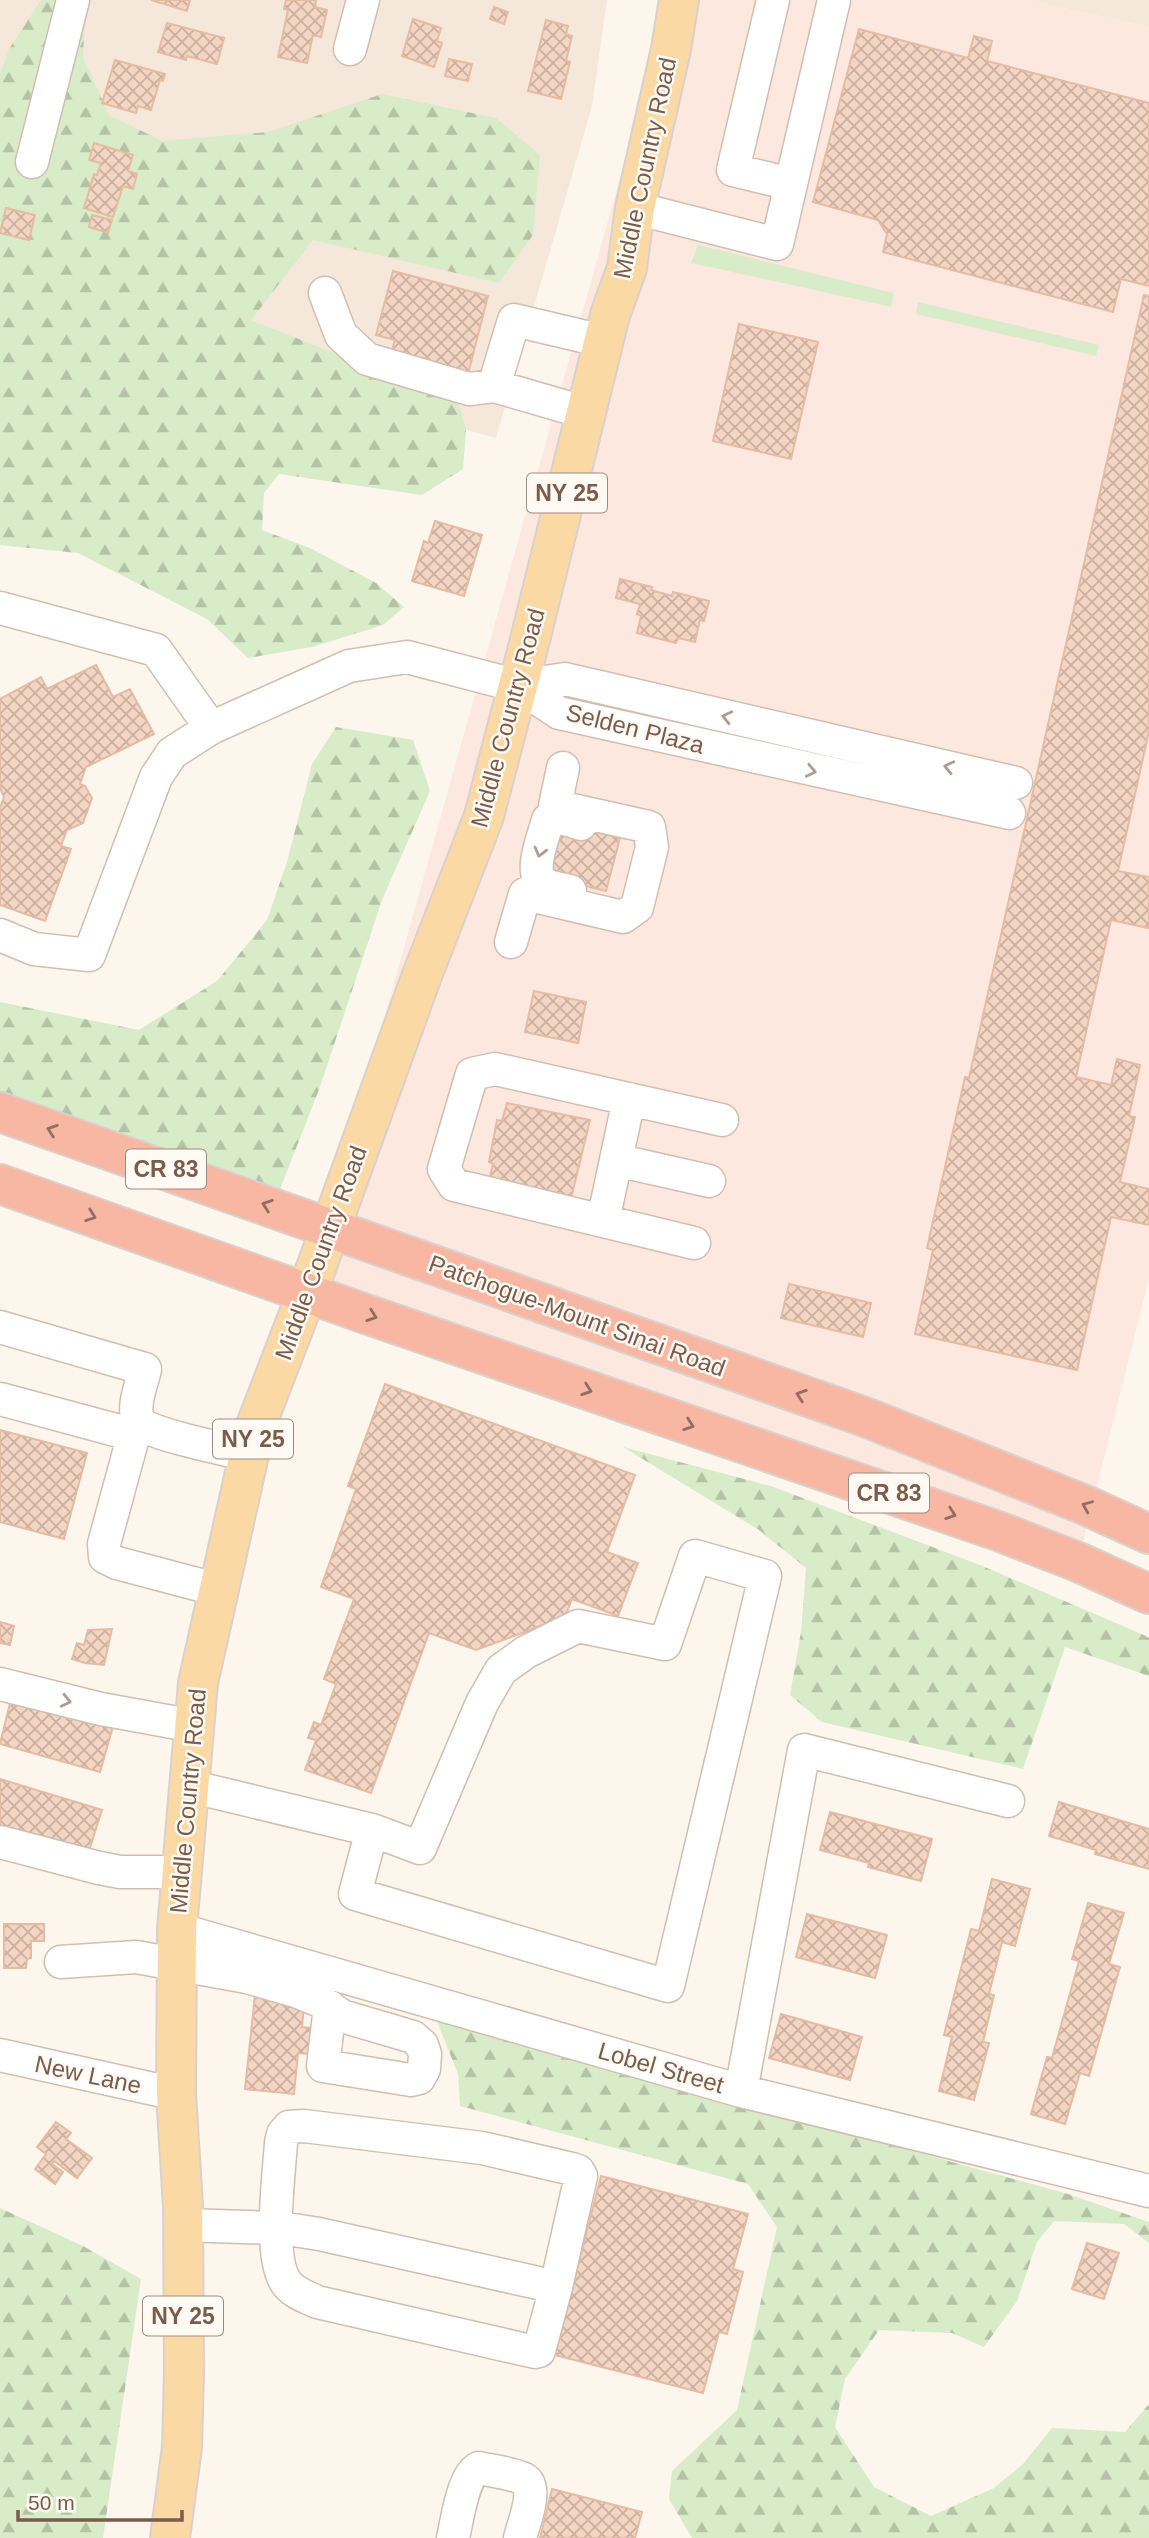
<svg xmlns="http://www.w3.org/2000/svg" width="1149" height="2538" font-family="Arial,sans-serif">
<defs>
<pattern id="forest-firs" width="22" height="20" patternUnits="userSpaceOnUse" patternTransform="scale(1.75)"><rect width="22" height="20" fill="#d8ecc9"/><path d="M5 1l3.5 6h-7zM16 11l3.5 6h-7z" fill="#b4c2a5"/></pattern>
<pattern id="building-cross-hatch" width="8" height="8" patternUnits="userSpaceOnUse" patternTransform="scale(1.75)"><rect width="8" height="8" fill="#f3d5c3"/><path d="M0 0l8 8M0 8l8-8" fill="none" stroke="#cab0a1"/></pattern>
</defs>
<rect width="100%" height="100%" fill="#fdf6ec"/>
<path fill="#f5e8da" d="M0 0H607L592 106 496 438 0 302Z
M1027 0H1149V27Z"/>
<path fill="#fde8e0" d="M670 0H1027L1149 27V1279L1078 1562 307 1293Z"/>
<path fill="#d8ecc9" d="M698 245 894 293 891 307 691 263Z
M918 302 1099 345 1096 356 916 314Z"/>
<path fill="url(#forest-firs)" d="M41 0H58L85 13 83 57 109 115 162 141 268 132 382 94 496 118 540 155 533 235 499 283 313 240 251 320 458 402 466 430 463 469 422 495 279 474 264 493 262 530 310 548 376 583 404 607 383 625 312 647 248 658 207 619 78 553 0 545V74L9 49Z
M336 727 413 740 430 791 382 900 320 1087 279 1192 0 1100V1002L139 1030 217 981 267 920 287 862 312 764Z
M623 1447 771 1486 980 1565 1144 1635 1149 1638V1676L1065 1647 1023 1769 822 1722 790 1695 801 1632 806 1568 759 1530Z
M436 2019 1068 2194 1149 2222V2243L1124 2224 1054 2221 1037 2242 1017 2301 984 2347 952 2333 879 2330 845 2379 835 2427 874 2487 931 2516 994 2488 1023 2464 1052 2428 1125 2432 1149 2404V2538H692L669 2499 672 2471 737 2410 777 2227 748 2184 460 2106 458 2074Z
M0 2208 83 2246 141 2279 103 2538H0Z"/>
<path fill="url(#building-cross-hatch)" stroke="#e6bba3" stroke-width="2" d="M151 0H190L187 11Z
M286 0H316L315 7 327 10 321 37 313 35 307 63 278 57 288 10 284 9Z
M494 7 508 12 504 24 490 19Z
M413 19 441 28 437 41 442 43 434 67 402 56Z
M546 20 568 26 566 34 572 36 566 61 570 62 561 99 528 91Z
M167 23 224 38 217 64 187 56 186 60 158 52Z
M859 29 968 58 974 36 992 41 987 61 1149 103V286L1121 279 1113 312 883 252 887 234 878 220 813 202Z
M449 59 472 64 468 81 445 76Z
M115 60 165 74 163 81 160 80 151 110 138 106 136 113 102 103Z
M94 143 133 155 128 171 137 174 133 189 123 186 113 217 84 208 94 174 97 175 101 163 89 160Z
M6 208 35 215 29 240 0 233Z
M92 215 112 220 108 233 89 227Z
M393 271 488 296 468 374 391 354 395 340 376 335Z
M1144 295 1149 296V731L1118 871 1149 877V924L1148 928 1111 920 1076 1077 1111 1085 1117 1059 1140 1065 1129 1116 1135 1117 1120 1182 1149 1189V1225L1111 1217 1077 1370 915 1334 933 1250 927 1248 965 1077 969 1078Z
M739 324 818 342 791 459 713 441Z
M435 521 482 535 464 596 412 581 424 541 428 543Z
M620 579 652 587 651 590 672 596 673 592 709 601 704 621 700 620 695 642 678 638 676 643 637 633 641 616 637 614 640 604 616 598Z
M96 665 113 697 130 689 154 734 86 767 80 784 85 786 92 798 83 823 67 830 61 846 71 849 45 921 0 905V808L4 797 0 788V699L41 677 47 689Z
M555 821 620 838 606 891 540 875Z
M534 991 586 1002 578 1043 525 1032Z
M507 1103 590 1120 570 1203 488 1184 493 1164 489 1162 497 1120 502 1121Z
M789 1284 871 1303 863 1337 781 1318Z
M385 1384 635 1475 607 1552 638 1563 618 1616 572 1599 565 1617 476 1650 429 1633 371 1793 305 1770 316 1740 308 1738 314 1722 321 1725 336 1684 324 1679 354 1599 321 1587 356 1489 348 1486Z
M0 1430 87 1453 64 1539 0 1522Z
M0 1622 14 1626 10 1645 0 1643Z
M112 1629 104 1665 85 1663 72 1659 77 1643 84 1645 88 1630Z
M12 1695 114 1723 100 1772 0 1744Z
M0 1779 102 1810 86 1860 0 1833Z
M1059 1802 1149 1829V1869L1095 1854 1096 1850 1049 1836Z
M830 1812 932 1839 921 1881 868 1867 869 1863 820 1850Z
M992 1879 1030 1889 1015 1946 1002 1942 989 1994 994 1995 983 2042 989 2043 974 2100 939 2091 952 2037 944 2035 971 1929 979 1931Z
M1088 1903 1124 1913 1109 1964 1120 1967 1089 2076 1080 2073 1065 2124 1031 2114 1047 2057 1052 2058 1079 1961 1072 1959Z
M807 1914 887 1935 875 1978 796 1957Z
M4 1924H44V1941H31V1958L27 1959 26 1968H4Z
M255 1995 285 1998 284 2005 304 2007 302 2027 312 2028 309 2054 298 2053 294 2094 245 2089Z
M781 2014 862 2037 850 2080 769 2058Z
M56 2122 71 2133 66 2139 92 2158 77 2178 54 2161 52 2164 63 2172 55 2184 35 2169 46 2154 37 2147Z
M601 2176 748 2214 733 2269 743 2272 727 2334 719 2332 703 2393 555 2355Z
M1087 2243 1119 2253 1104 2299 1072 2289Z
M552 2489 642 2512 635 2538H540Z"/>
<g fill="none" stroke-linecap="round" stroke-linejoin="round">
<defs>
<path id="minor" d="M773 0 733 170 791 184
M350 49 363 0
M32 162 73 0
M635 208 777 244 834 0
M325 293 341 335 367 359 469 389 494 386
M587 413 494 386 514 320 603 341
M0 608 156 650 211 728
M1009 813 559 713 518 686 565 679 1016 783
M570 891C562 889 550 888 543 883 528 872 544 836 548 820 559 815 571 821 581 824
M0 935 34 949 89 955 156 777 172 753 211 728 349 666 407 657 518 686
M511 942 525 894 623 917 637 907 652 847 649 827 555 806 563 768
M629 1099 616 1160 709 1181
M603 1221 616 1160
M694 1243 454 1185 444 1169 472 1074 495 1069 722 1120
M0 1327 145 1369C142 1384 131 1407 139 1422 145 1433 232 1451 249 1455
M0 1399 134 1435
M138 1419 104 1544 105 1557 117 1563 219 1590
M0 1684 101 1709 194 1726
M189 1786 372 1830 420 1848 482 1703 501 1670 526 1652 578 1626 665 1644 695 1556 765 1576 668 1986 355 1894 372 1830
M0 1842 99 1868 120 1872H182
M177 1929 741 2091 1149 2191
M61 1962 136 1957 247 1977 296 1991 320 2001 342 2016 413 2037 422 2045 425 2054 424 2069 419 2078 411 2080 323 2066 330 2007
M0 2055 176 2094
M741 2091 804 1750 1008 1801
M183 2225 275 2228H281L319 2234 556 2287 539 2351 535 2352 317 2302C307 2297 296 2294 288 2285 267 2261 279 2175 281 2143L283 2134 289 2127 304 2126 482 2148 572 2169 578 2171 581 2176 556 2287
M453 2538C457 2521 463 2475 479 2468 492 2471 512 2473 524 2479 539 2488 523 2525 520 2538"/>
<path id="major" d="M170 2538 182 2447 184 2371 183 2206 176 2094 177 1929 198 1683 255 1428 307 1293 421 978 484 816 530 640 610 315 627 268 635 208 671 49 679 0"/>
<path id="highway" d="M0 1112 865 1417 1085 1505 1149 1534
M0 1184 363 1313 998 1531 1078 1562 1149 1594"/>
</defs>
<use href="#minor" stroke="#d1beb0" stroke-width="35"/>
<use href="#major" stroke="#dad1cd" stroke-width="42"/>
<use href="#highway" stroke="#dad1cd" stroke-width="42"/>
<use href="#minor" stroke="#fff" stroke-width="32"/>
<use href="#major" stroke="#fbd9a5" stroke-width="38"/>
<use href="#highway" stroke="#f7b7a3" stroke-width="38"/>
</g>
<defs><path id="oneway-chevron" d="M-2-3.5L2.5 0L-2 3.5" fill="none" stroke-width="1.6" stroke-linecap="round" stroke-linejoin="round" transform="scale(1.75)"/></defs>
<g stroke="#af9d94">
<use href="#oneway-chevron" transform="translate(727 717) rotate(-167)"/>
<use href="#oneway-chevron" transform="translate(949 767) rotate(-167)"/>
<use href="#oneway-chevron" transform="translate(811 771) rotate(12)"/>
<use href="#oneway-chevron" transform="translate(540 852) rotate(105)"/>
<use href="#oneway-chevron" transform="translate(66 1701) rotate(13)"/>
</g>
<g stroke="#936e5e">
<use href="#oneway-chevron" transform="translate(52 1130) rotate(-161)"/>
<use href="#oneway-chevron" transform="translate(267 1205) rotate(-161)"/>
<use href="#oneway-chevron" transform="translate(91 1216) rotate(20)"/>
<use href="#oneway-chevron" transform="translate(372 1316) rotate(19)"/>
<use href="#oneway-chevron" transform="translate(587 1390) rotate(19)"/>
<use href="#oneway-chevron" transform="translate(801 1395) rotate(-161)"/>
<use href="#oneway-chevron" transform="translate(689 1425) rotate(19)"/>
<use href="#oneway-chevron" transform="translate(1087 1506) rotate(-157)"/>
<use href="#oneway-chevron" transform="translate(951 1514) rotate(19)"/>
</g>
<g text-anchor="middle" stroke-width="5" stroke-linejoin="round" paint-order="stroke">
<g fill="#fffaf3" stroke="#a28b7f" stroke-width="2">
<rect x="527" y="473.5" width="80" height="39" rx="5"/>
<rect x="126" y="1149.5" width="80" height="39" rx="5"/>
<rect x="213" y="1419.5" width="80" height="39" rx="5"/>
<rect x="849" y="1473.5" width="80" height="39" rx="5"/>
<rect x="143" y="2296.5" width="80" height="39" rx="5"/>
</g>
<g font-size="23" font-weight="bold" fill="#7a5c4d">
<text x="567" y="501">NY 25</text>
<text x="166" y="1177">CR 83</text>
<text x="253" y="1447">NY 25</text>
<text x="889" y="1501">CR 83</text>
<text x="183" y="2324">NY 25</text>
</g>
<g font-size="24" fill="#7a5c4d" stroke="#fffaf3">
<text transform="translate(645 168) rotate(-78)" y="8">Middle Country Road</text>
<text transform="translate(508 718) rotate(-75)" y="8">Middle Country Road</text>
<text transform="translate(635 729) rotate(14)" y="8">Selden Plaza</text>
<text transform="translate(321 1253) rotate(-70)" y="8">Middle Country Road</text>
<text transform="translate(577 1316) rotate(20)" y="8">Patchogue-Mount Sinai Road</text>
<text transform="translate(188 1801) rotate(-85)" y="8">Middle Country Road</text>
<text transform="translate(661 2068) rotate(16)" y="8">Lobel Street</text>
<text transform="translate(88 2075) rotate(12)" y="8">New Lane</text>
</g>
</g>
<path d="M18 2510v10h164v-10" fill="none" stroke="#7a5c4d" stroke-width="3.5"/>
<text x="28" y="2510" font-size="21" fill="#7a5c4d" stroke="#fffaf3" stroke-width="5" paint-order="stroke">50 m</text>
</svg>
